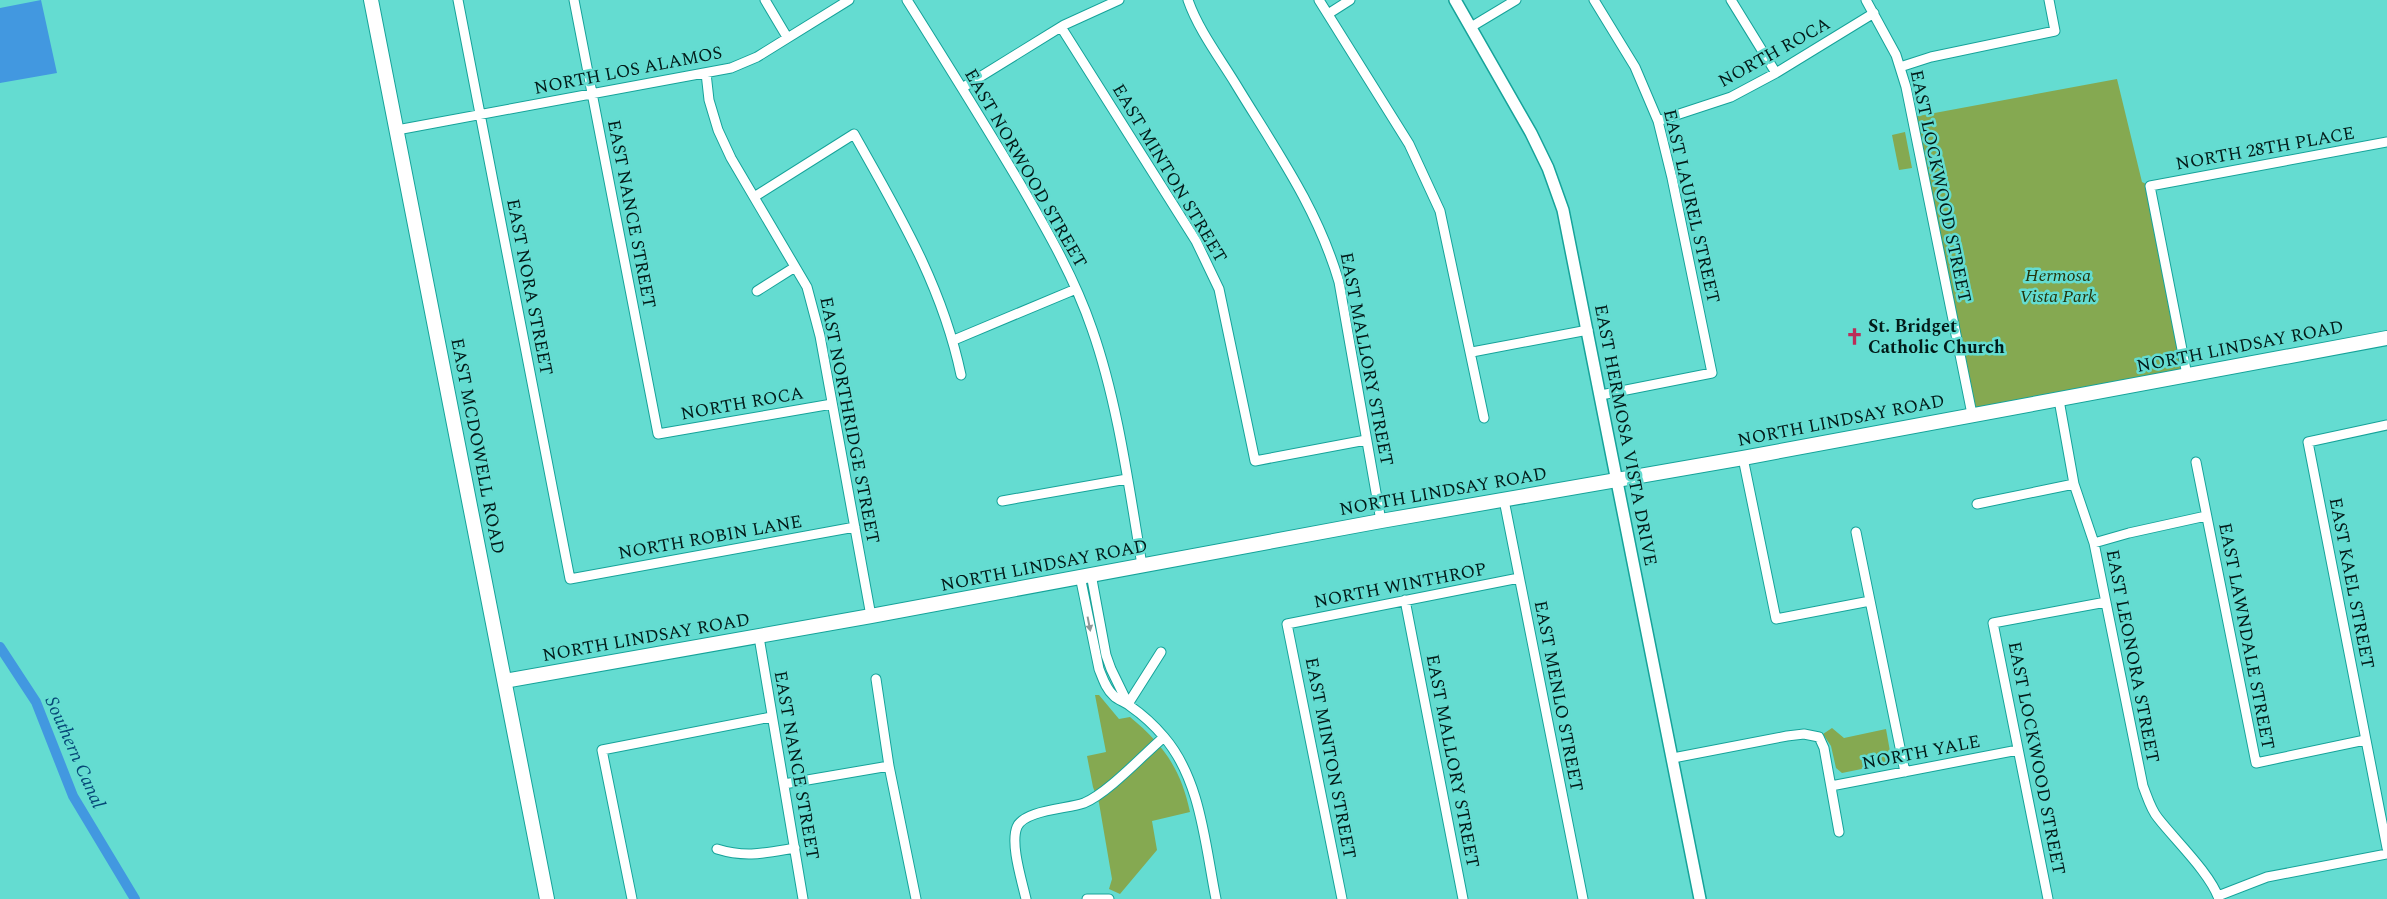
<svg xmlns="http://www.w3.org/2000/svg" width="2387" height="899" font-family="Spectral,serif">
<rect width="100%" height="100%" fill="#64dcd1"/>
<path fill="#85a951" d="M2117 79 2142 182 2150 186 2187 375 1972 414 1913 117Z
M1905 132 1912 168 1899 170 1892 135Z
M1095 695H1099L1119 719 1130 717C1163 744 1181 769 1190 812L1152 821 1157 850 1120 894 1109 889 1112 879 1099 803 1093 787 1087 756 1106 752Z
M1832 728 1844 738 1886 729 1891 757 1886 764 1842 773 1836 768 1831 746 1823 734Z"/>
<path fill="#4298e0" d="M41 0 57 73 0 83V8Z"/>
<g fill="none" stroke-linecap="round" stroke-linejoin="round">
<path stroke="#4298e0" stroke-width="10" d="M0 647 36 702 73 796 135 899"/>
<defs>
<path id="minor" d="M458 0 570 579 855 527
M574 0 658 434 832 404
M765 0 787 37
M907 0C946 62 985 124 1022 187 1048 232 1075 279 1092 329 1118 403 1129 488 1142 565
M1188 0C1198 29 1219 57 1235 83 1275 149 1317 207 1339 282L1381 521
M1319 0 1409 144 1440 211 1484 418
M1594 0 1635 67 1658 121 1672 178 1712 373 1601 395
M1731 0 1776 73
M1866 0 1896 55 1906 87 1972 414
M1328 14 1350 0
M1061 27 1196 241 1219 289 1255 461 1366 440
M1471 27 1516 0
M1900 67 1931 57 2055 31 2049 0
M706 73 709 100 718 130 731 158 807 287 820 336 871 616
M962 88 1064 25 1119 0
M1658 121 1731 97 1776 73 1874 13
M397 130 731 68 757 57 849 0
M754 197 854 134C899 214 942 285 961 375
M757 291 795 267
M954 340 1076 289
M1472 352 1588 330
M2187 375 2150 186 2387 142
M2059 400 2074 484 2094 543 2143 786C2147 796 2151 810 2158 818 2175 840 2210 873 2219 899
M2387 425 2308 442 2387 848
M1743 458 1776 619 1870 601
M2196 462 2256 763 2365 740
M1504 500 1583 899
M1002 501 1127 479
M1977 504 2074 484
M1856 532 1905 772
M2094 543 2129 533 2206 516
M1091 574 1106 655 1111 669 1128 704
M1080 576 1099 669C1103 679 1106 689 1114 696 1118 700 1125 702 1130 706 1143 715 1154 725 1164 737 1201 780 1205 845 1216 899
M1405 600 1463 899
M759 637 803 899
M876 679 889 766 916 899
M1128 704 1161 652
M1673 758 1787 736 1804 734 1819 737 1824 748 1839 832
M784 784 889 766
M1831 786 2018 750
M717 849C746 858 765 853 795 848
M2218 896 2267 877 2387 854
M632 899 602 750 771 717
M1026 899C1022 881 1010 844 1017 827 1024 810 1067 809 1084 803 1108 793 1143 755 1164 737
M1087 899H1109
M1342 899 1287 624 1519 578
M2048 899 1993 623 2106 602"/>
<path id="tertiary" d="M1455 0 1531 133 1548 168 1563 210 1700 899"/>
<path id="secondary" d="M371 0 547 899
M505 681 871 616 1381 521 1743 458 2387 338"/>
</defs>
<use href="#minor" stroke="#16a39a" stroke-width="11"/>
<use href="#tertiary" stroke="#16a39a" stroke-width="14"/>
<use href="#secondary" stroke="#16a39a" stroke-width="16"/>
<use href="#minor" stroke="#fff" stroke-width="9"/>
<use href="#tertiary" stroke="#fff" stroke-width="11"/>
<use href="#secondary" stroke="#fff" stroke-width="14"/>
</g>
<defs><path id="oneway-solid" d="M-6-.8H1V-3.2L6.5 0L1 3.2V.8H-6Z" transform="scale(1.25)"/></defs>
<use fill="#8d9898" href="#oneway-solid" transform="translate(1089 624) rotate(79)"/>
<defs>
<symbol id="church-bare" viewBox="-9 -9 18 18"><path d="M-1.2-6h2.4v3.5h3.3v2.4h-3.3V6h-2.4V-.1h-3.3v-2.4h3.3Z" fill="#bb2c59" stroke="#64dcd1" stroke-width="2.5" paint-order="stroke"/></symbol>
</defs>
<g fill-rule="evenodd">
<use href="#church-bare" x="1842" y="324" width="25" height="25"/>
</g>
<g text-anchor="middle" stroke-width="5" stroke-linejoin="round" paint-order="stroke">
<g font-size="18" fill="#021b19" stroke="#64dcd1">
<text transform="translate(1774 52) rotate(-29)" y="6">NORTH ROCA</text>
<text transform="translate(628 70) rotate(-11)" y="6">NORTH LOS ALAMOS</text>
<text transform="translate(2265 148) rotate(-10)" y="6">NORTH 28TH PLACE</text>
<text transform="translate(1026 168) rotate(60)" y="6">EAST NORWOOD STREET</text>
<text transform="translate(1170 173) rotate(59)" y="6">EAST MINTON STREET</text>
<text transform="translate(1941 186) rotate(78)" y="6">EAST LOCKWOOD STREET</text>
<text transform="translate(1692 206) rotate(77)" y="6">EAST LAUREL STREET</text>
<text transform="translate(632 214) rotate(79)" y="6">EAST NANCE STREET</text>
<text transform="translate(530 287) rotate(79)" y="6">EAST NORA STREET</text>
<text transform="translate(2240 346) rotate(-11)" y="6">NORTH LINDSAY ROAD</text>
<text transform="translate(1367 359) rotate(79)" y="6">EAST MALLORY STREET</text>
<text transform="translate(742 403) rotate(-10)" y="6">NORTH ROCA</text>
<text transform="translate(850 420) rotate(79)" y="6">EAST NORTHRIDGE STREET</text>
<text transform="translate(1841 420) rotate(-11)" y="6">NORTH LINDSAY ROAD</text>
<text transform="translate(1626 435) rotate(79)" y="6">EAST HERMOSA VISTA DRIVE</text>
<text transform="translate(478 446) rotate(79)" y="6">EAST MCDOWELL ROAD</text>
<text transform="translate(1443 491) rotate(-10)" y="6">NORTH LINDSAY ROAD</text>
<text transform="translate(710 537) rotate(-10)" y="6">NORTH ROBIN LANE</text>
<text transform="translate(1044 565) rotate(-11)" y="6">NORTH LINDSAY ROAD</text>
<text transform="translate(2352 583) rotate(79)" y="6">EAST KAEL STREET</text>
<text transform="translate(1400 585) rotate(-11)" y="6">NORTH WINTHROP</text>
<text transform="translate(2247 636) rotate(79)" y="6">EAST LAWNDALE STREET</text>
<text transform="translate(646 637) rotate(-10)" y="6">NORTH LINDSAY ROAD</text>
<text transform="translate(2133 656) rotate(79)" y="6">EAST LEONORA STREET</text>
<text transform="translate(1559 696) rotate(79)" y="6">EAST MENLO STREET</text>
<text transform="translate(1921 752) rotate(-11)" y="6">NORTH YALE</text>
<text transform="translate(1331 758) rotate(79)" y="6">EAST MINTON STREET</text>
<text transform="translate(2037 758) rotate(79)" y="6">EAST LOCKWOOD STREET</text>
<text transform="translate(1453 761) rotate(79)" y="6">EAST MALLORY STREET</text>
<text transform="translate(797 765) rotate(80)" y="6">EAST NANCE STREET</text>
</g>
<g font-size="18" font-style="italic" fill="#25340a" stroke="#64dcd1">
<text x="2058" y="281">Hermosa<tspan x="2058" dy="21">Vista Park</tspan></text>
</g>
<g font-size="18" font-weight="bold" fill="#021b19" stroke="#64dcd1" text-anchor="start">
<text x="1868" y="332">St. Bridget<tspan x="1868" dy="21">Catholic Church</tspan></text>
</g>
<g font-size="19" font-style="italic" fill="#064877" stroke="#64dcd1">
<text transform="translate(76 752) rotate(66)" y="7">Southern Canal</text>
</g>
</g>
</svg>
